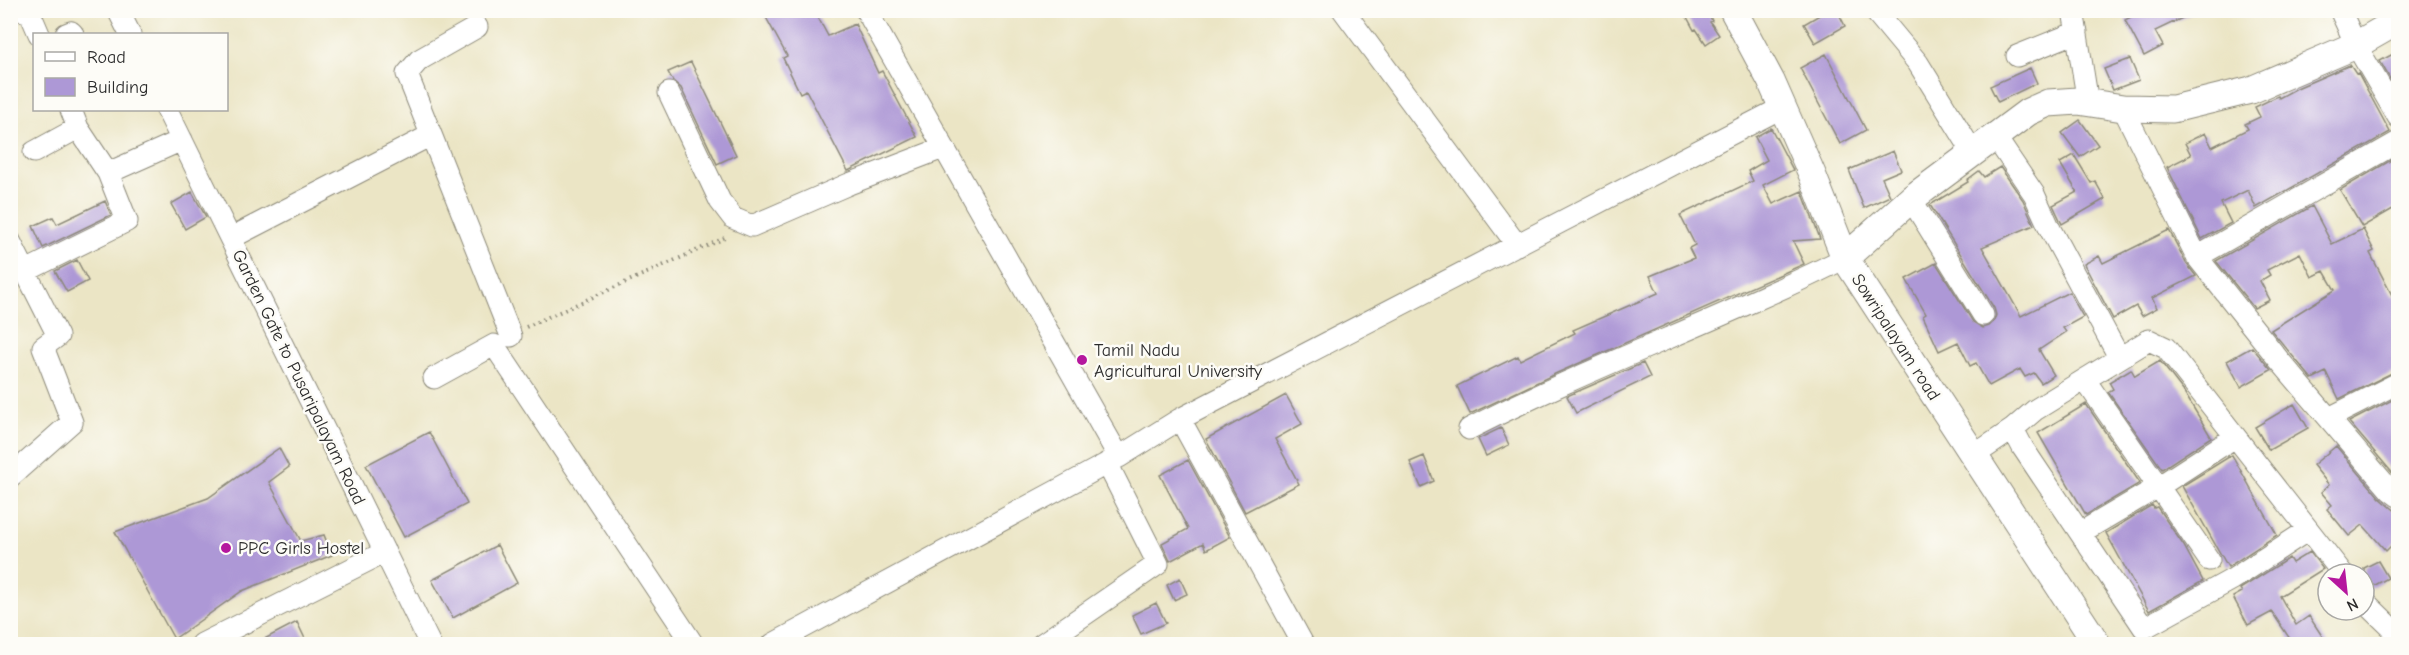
<svg xmlns="http://www.w3.org/2000/svg" width="2409" height="655" font-family="'Comic Neue',sans-serif">
<rect width="100%" height="100%" fill="#fdfcf7"/>
<filter id="ink" filterUnits="userSpaceOnUse"><feTurbulence type="fractalNoise" baseFrequency=".0167" numOctaves="2"/><feDisplacementMap in="SourceGraphic" scale="12" xChannelSelector="R" yChannelSelector="G"/><feConvolveMatrix kernelMatrix="1 2 1 2 8 2 1 2 1" color-interpolation-filters="sRGB"/></filter>
<filter id="wash" filterUnits="userSpaceOnUse"><feTurbulence type="fractalNoise" baseFrequency=".008" numOctaves="4" result="noise"/><feDisplacementMap in="SourceGraphic" scale="24" xChannelSelector="R" yChannelSelector="G"/><feGaussianBlur stdDeviation="1.35" result="paint"/><feColorMatrix in="noise" values="0 0 0 0 0 0 0 0 0 0 0 0 0 0 0 0 0 1.4 0 .05"/><feComposite in="paint" operator="in"/></filter>
<g filter="url(#wash)">
<rect width="100%" height="100%" fill="#ebe5c5"/>
<g id="blocks">
<path fill="#ad98d6" d="M762 10H814L828 36 855 24 878 73 882 71 917 137 848 171 806 90 800 93 783 58 787 56Z
M1700 10H1707L1712 21 1710 22 1719 35 1706 44 1696 29 1694 30 1687 17Z
M1828 10H1837L1845 26 1815 43 1804 24Z
M2144 10H2199L2155 31 2163 46 2144 56 2125 20Z
M1826 54 1866 130 1840 144 1800 68Z
M2393 54 2398 64 2397 91 2380 61Z
M2130 59 2139 80 2113 90 2104 69Z
M691 62 736 155 717 164 681 88 673 81 668 72Z
M2350 65 2356 74 2358 73 2390 132 2256 208 2248 190 2221 203 2231 223 2202 239 2167 167 2191 155 2185 143 2205 133 2212 147 2248 129 2245 124 2260 117 2255 107 2278 96 2279 98 2297 88Z
M2030 68 2037 83 1998 102 1990 86Z
M2080 120 2098 145 2080 157 2062 133Z
M1771 128 1793 170 1763 185 1773 204 1802 191 1819 236 1820 239 1793 241 1804 264 1557 373 1470 414 1457 386 1518 356 1520 360 1575 333 1573 330 1658 293 1650 276 1694 258 1689 248 1695 245 1680 215 1753 181 1748 171 1767 160 1755 137Z
M1893 151 1901 170 1882 178 1890 196 1864 208 1849 170Z
M2074 155 2091 183 2095 181 2105 199 2062 224 2053 205 2077 192 2060 163Z
M2398 156V206L2362 227 2340 190Z
M2000 167 2023 200 2034 225 1982 247 2021 316 2069 292 2083 317 2063 328 2066 332 2039 350 2054 375 2041 383 2034 373 2025 377 2020 369 1989 386 1976 363 1970 366 1958 342 1939 351 1923 316 1926 314 1906 279 1936 263 1973 322 1983 328 1989 326 1994 321 1996 315 1994 308 1930 205 1968 182 1967 180 1979 171 1984 177Z
M192 192 206 217 185 229 171 204Z
M105 201 111 215 43 248 33 226 53 217 57 224Z
M2312 206 2332 244 2363 229 2374 251 2370 253 2393 297 2398 295V370L2339 399 2326 372 2312 379 2271 330 2335 290 2324 271 2312 277 2300 253 2267 270 2270 275 2260 281 2270 300 2254 308 2216 261Z
M2169 230 2186 263 2196 276 2152 298 2157 308 2142 316 2136 306 2113 319 2084 264 2099 256 2103 263Z
M77 260 88 281 67 292 55 271Z
M2252 347 2271 370 2241 387 2227 361Z
M2160 361 2184 392 2211 437 2162 469 2108 392 2113 389 2109 382 2131 369 2135 376Z
M1643 363 1650 377 1576 413 1567 396Z
M1286 395 1302 424 1275 439 1299 484 1245 512 1206 439Z
M2398 397V474L2395 476 2349 422Z
M2086 404 2140 483 2086 515 2038 433Z
M2294 404 2308 428 2269 450 2255 427Z
M1501 428 1509 445 1486 456 1478 439Z
M429 432 467 504 404 537 366 465Z
M2336 446 2380 498 2398 513V539L2386 551 2363 525 2349 536 2327 509 2332 505 2321 492 2329 485 2313 465Z
M279 448 289 467 269 482 301 541 324 535 332 555 242 591 174 639 115 532 208 498Z
M2232 455 2277 535 2228 567 2182 486Z
M1424 456 1434 481 1421 487 1410 462Z
M1188 460 1230 537 1206 550 1203 543 1170 561 1162 543 1188 529 1160 475Z
M2152 505 2154 508 2157 507 2184 546 2203 581 2149 611 2106 533Z
M497 545 517 583 453 618 432 580Z
M2310 552 2323 569 2280 596 2296 625 2309 616 2328 645H2294L2272 612 2248 625 2233 597 2242 592 2240 589 2289 558 2292 563Z
M2378 561 2388 578 2368 589H2364V568Z
M1180 578 1187 594 1174 600 1167 585Z
M1156 603 1166 623 1141 634 1132 615Z
M297 622 308 645H253Z"/>
</g>
</g>
<g filter="url(#ink)">
<use href="#blocks" fill-opacity="0" stroke="#8b8878" stroke-width="1.5"/>
<g fill="none" stroke-linecap="round" stroke-linejoin="round">
<defs>
<path id="minor" d="M20 10 30 13 39 34
M118 10 130 34
M866 10 1119 457
M1343 10 1517 245
M1874 10 1918 63 1974 154
M2073 10 2088 103
M2340 10 2356 45 2398 117
M477 27 419 60 407 74 511 336
M66 34 71 32 73 34
M2017 56 2077 32
M669 93 720 201 733 218 752 226 849 184 943 148
M2123 108 2197 257 2279 360 2390 490 2398 496
M71 110 78 128 108 173
M167 110 430 644
M1996 138 2034 194 2050 229 2119 357
M34 152 78 128
M1911 199 1983 315
M231 238 431 135
M10 241 58 336 43 347 72 422 10 477
M2197 257 2398 142
M26 271 127 221 108 173 182 140
M434 378 494 345 693 644
M2085 380 2209 560
M2329 418 2398 383
M1180 419 1303 644
M1469 429C1591 366 1722 320 1845 258
M2013 429 2023 448 2144 628 2233 579 2308 530
M1973 456 2013 429 2035 410 2149 340 2166 348 2343 574
M2080 533 2158 487 2235 437
M2364 601 2398 634
M202 644 385 552
M773 644 1119 457 1180 419 1783 107
M1042 644 1158 564 1107 463"/>
<path id="tertiary" d="M1733 10 1771 81 1812 174 1845 258 2097 644
M1845 258 1911 199 2028 112 2048 103 2078 101 2123 108 2173 109 2251 90 2356 45 2398 21"/>
</defs>
<use href="#minor" stroke="#8b8878" stroke-width="23"/>
<use href="#tertiary" stroke="#8b8878" stroke-width="29"/>
<path stroke="#8b8878" stroke-width="4" stroke-dasharray="1.5 4.5" stroke-linecap="butt" d="M526 327 727 237"/>
<use href="#minor" stroke="#fff" stroke-width="21"/>
<use href="#tertiary" stroke="#fff" stroke-width="27"/>
</g>
</g>
<g fill="#b5179e" stroke="#fdfcf7" stroke-width="2">
<circle cx="1082" cy="360" r="6"/>
<circle cx="226" cy="548" r="6"/>
</g>
<g text-anchor="middle" stroke-width="5" stroke-linejoin="round" paint-order="stroke">
<g font-size="18" fill="#2b2b2b" stroke="#fdfcf7">
<text transform="translate(1896 337) rotate(57)" y="6">Sowripalayam road</text>
<text transform="translate(299 377) rotate(64)" y="6">Garden Gate to Pusaripalayam Road</text>
</g>
<g font-size="18" fill="#2b2b2b" stroke="#fdfcf7" text-anchor="start">
<text x="1094" y="356">Tamil Nadu<tspan x="1094" dy="21">Agricultural University</tspan></text>
<text x="238" y="554">PPC Girls Hostel</text>
</g>
</g>
<rect width="2409" height="655" fill="none" stroke="#fdfcf7" stroke-width="36"/>
<rect x="33" y="33" width="195" height="78" fill="#fdfcf7" stroke="#a9a8a5" stroke-width="1.5"/>
<rect x="45" y="52" width="30" height="9" fill="#ffffff" stroke="#a9a8a5" stroke-width="1.5"/>
<text x="87" y="63" font-size="18" fill="#2b2b2b">Road</text>
<rect x="45" y="78" width="30" height="18" fill="#ad98d6" stroke="#a9a8a5" stroke-width="1.5"/>
<text x="87" y="93" font-size="18" fill="#2b2b2b">Building</text>
<g transform="translate(2346 592) rotate(153)"><circle r="28" fill="#fdfcf7" stroke="#a9a8a5" stroke-width="1.5"/>
<path d="M0-4.5L10 22L0 15L-10 22Z" fill="#b5179e"/>
<text y="-9" font-size="16" font-weight="bold" text-anchor="middle" fill="#2b2b2b">N</text>
</g>
</svg>
